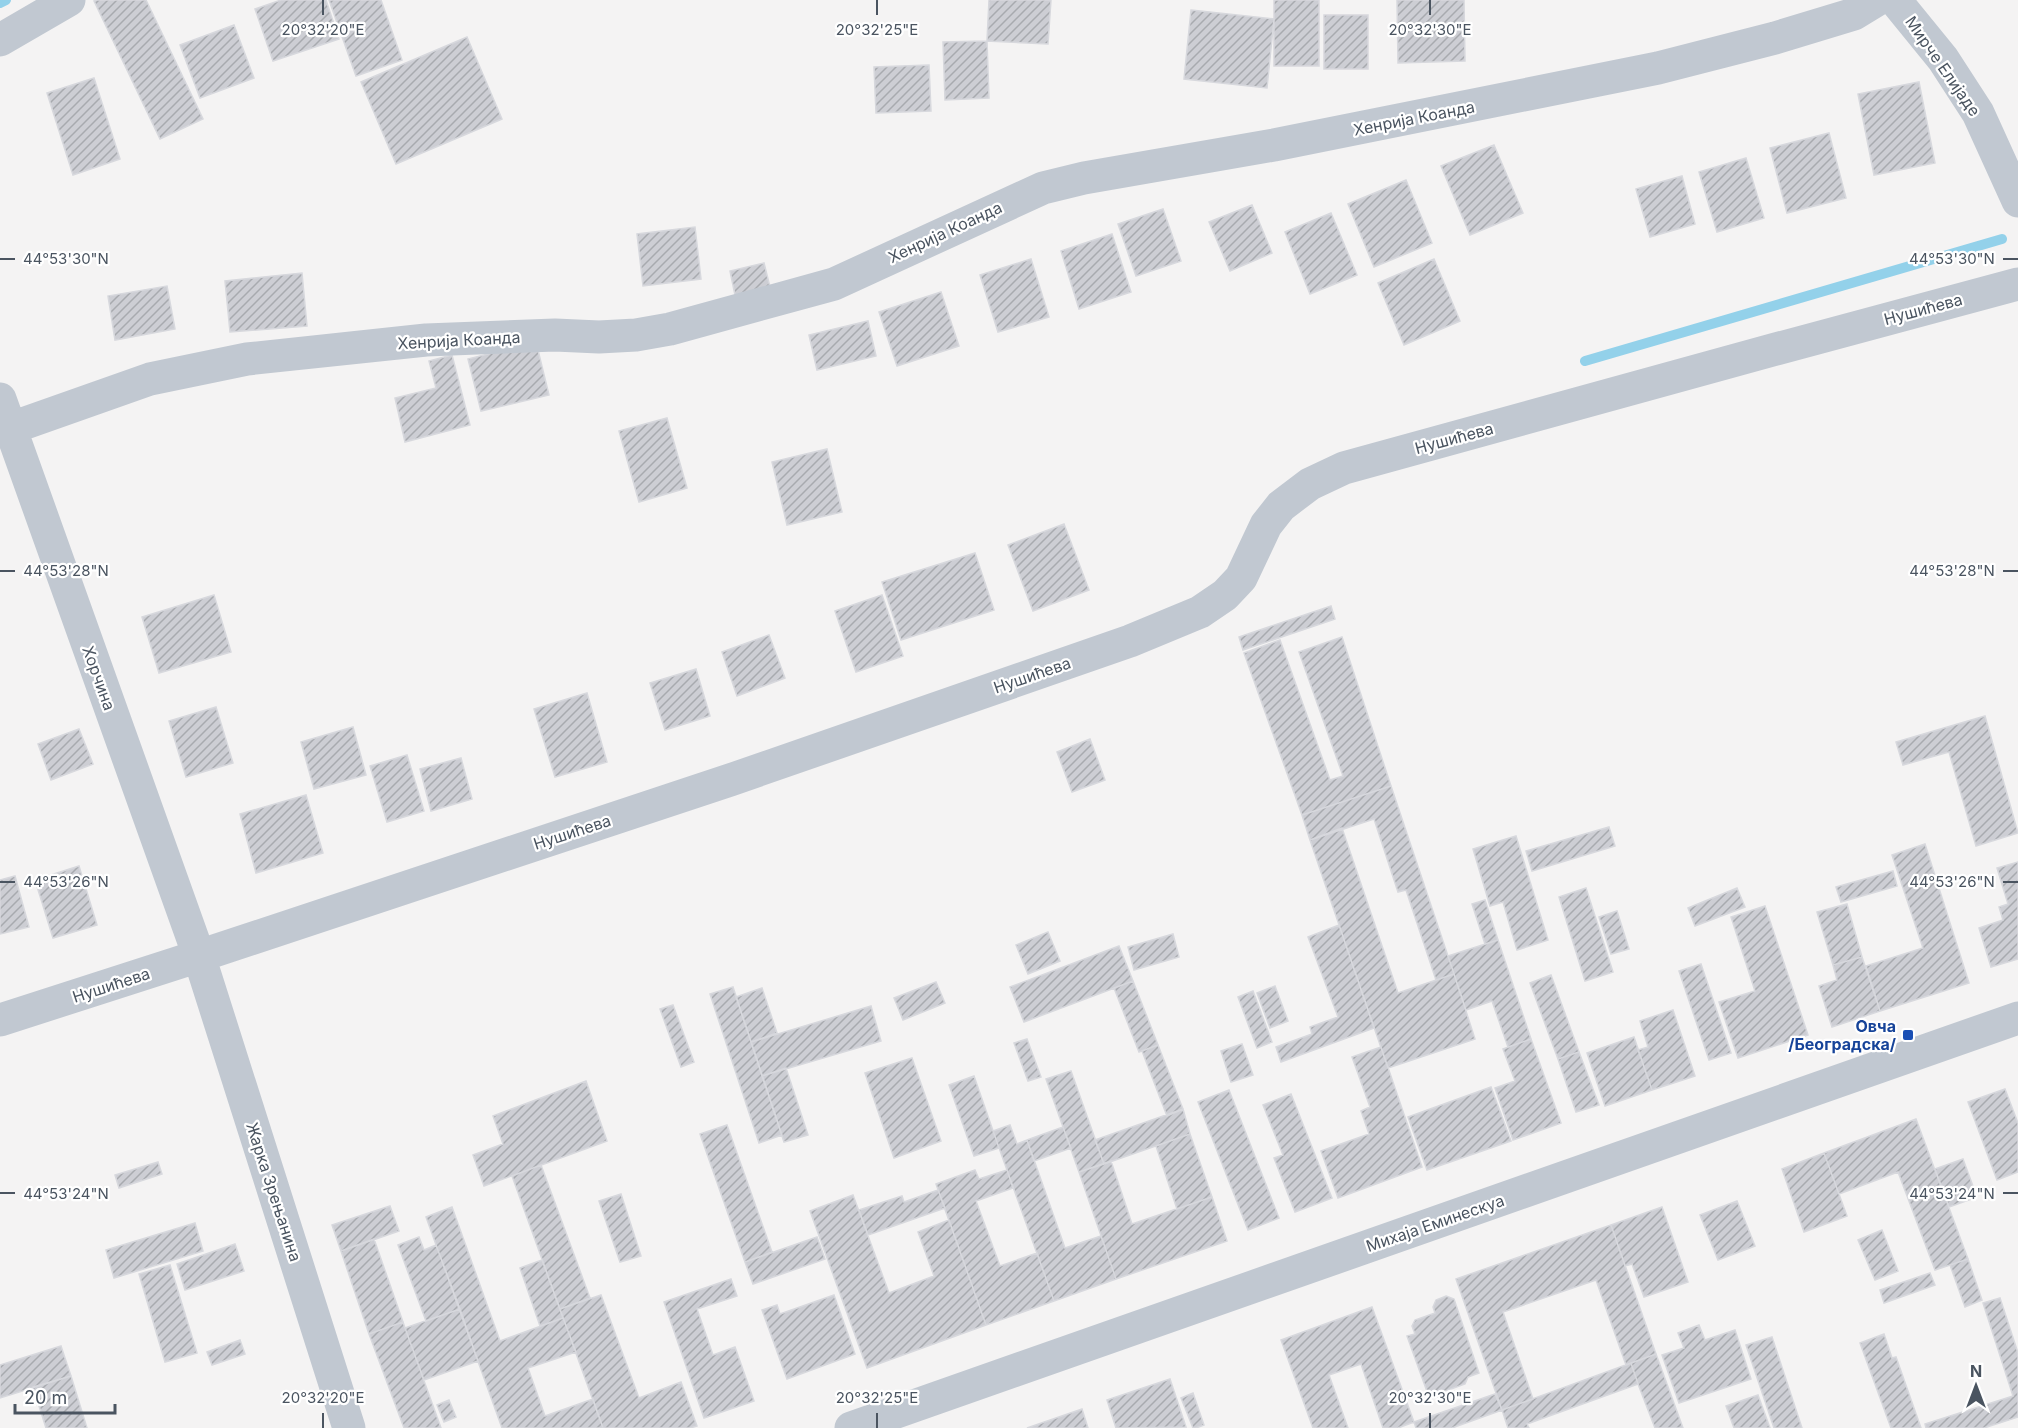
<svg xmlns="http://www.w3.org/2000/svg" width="2018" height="1428" font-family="Inter,sans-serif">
<defs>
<pattern id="building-hatch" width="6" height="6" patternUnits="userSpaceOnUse" patternTransform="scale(1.5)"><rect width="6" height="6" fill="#cdced4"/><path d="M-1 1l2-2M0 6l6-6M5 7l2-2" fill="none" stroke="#a8aaaf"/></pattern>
</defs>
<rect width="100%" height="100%" fill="#f4f3f3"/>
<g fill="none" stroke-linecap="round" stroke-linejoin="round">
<path stroke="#93d1ea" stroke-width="10" d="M0 3 6 0
M1585 361 2002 239"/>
</g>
<path fill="url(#building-hatch)" stroke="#d7d8dd" stroke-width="1.5" d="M97 0H146L203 119 160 139 94 1Z
M281 0H326L339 39 273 61 255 9Z
M329 0H381L402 60 356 76Z
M989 0H1051L1048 44 987 41Z
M1274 0H1319V66H1274Z
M1397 0H1464L1465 61 1398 63Z
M1191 10 1274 19 1267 88 1184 79Z
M1324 15H1368V69H1324Z
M234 25 254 78 200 98 180 45Z
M467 37 502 119 396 164 361 82Z
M987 41 989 98 945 100 943 42Z
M929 65 931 111 876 113 874 67Z
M94 78 120 159 73 175 47 93Z
M1919 82 1935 163 1874 175 1858 94Z
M1829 133 1846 198 1787 213 1770 148Z
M1494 145 1523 213 1470 235 1441 166Z
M1746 158 1764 218 1717 232 1699 172Z
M1682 176 1695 224 1650 237 1636 189Z
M1406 180 1432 243 1374 267 1348 204Z
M1252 205 1272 253 1230 271 1209 222Z
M1163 209 1181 261 1136 276 1118 224Z
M1331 213 1357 275 1310 294 1285 232Z
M695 227 701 279 643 286 637 234Z
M1112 234 1131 292 1079 309 1061 251Z
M1031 259 1049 317 998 332 980 275Z
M1434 259 1460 321 1404 345 1378 283Z
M764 263 770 287 735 295 730 271Z
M302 273 307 326 230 332 225 281Z
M167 286 175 329 115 340 108 296Z
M941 292 959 346 897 366 879 312Z
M868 321 876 356 817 370 809 335Z
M536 342 549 395 481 411 468 359Z
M452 355 470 425 405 442 395 398 436 388 429 361Z
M667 418 687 488 639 502 619 431Z
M827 449 842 512 787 525 772 462Z
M1064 524 1089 590 1033 611 1008 545Z
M975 553 994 610 901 640 882 582Z
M214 595 231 652 159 673 142 617Z
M882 595 903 656 856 672 835 611Z
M1331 606 1335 619 1243 650 1239 637Z
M769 635 785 678 737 696 722 652Z
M1342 637 1391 786 1302 815 1244 653 1280 640 1330 780 1343 776 1299 652Z
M696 669 710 716 665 730 650 683Z
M587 693 607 762 555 777 534 709Z
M216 707 233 763 186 777 169 721Z
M1985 716 2018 833 1976 846 1949 752 1903 765 1896 742Z
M353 727 366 775 314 789 301 742Z
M79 729 93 764 51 780 38 744Z
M1090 739 1105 780 1072 792 1057 752Z
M407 755 424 811 387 822 370 766Z
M461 758 472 799 431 811 420 769Z
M1391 786 1454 974 1436 980 1406 890 1398 892 1374 819 1310 840 1302 815Z
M306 795 323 853 256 873 240 814Z
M1609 827 1615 846 1532 871 1526 851Z
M1342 828 1398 993 1454 974 1475 1039 1388 1068 1310 840Z
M1516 836 1548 940 1517 950 1503 902 1490 906 1473 849Z
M1925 844 1969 983 1880 1011 1866 966 1923 948 1892 855Z
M2018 862V959L1991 967 1979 928 2003 920 1999 907 2008 904 1997 868Z
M79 866 97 925 53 938 35 880Z
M1893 871 1897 886 1841 902 1836 887Z
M15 876 29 927 0 934V880Z
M1586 888 1613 972 1585 981 1559 897Z
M1737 888 1745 907 1695 926 1688 908Z
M1485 900 1498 940 1485 944 1472 904Z
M1847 904 1862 957 1833 965 1817 912Z
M1765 906 1808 1035 1738 1058 1719 1002 1755 991 1731 917Z
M1617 911 1629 949 1611 954 1599 917Z
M1339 925 1374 1028 1281 1062 1276 1047 1312 1034 1310 1027 1338 1017 1308 937Z
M1048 932 1060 961 1028 974 1016 945Z
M1173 934 1179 957 1134 970 1128 947Z
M1498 940 1531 1039 1508 1047 1492 1001 1466 1010 1448 956Z
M1119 946 1133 981 1024 1022 1010 987Z
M1862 957 1880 1011 1832 1027 1819 986 1837 980 1833 965Z
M1701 964 1731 1053 1709 1060 1679 971Z
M1551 975 1579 1052 1558 1059 1530 983Z
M1133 981 1158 1045 1139 1052 1114 988Z
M936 982 945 1003 903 1020 894 998Z
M1275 986 1288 1021 1270 1028 1257 993Z
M733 987 782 1135 759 1143 710 994Z
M762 988 777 1033 751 1042 736 997Z
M1253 991 1272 1042 1257 1048 1238 997Z
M673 1005 694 1062 681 1067 660 1009Z
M871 1006 881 1041 762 1076 751 1042Z
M1673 1010 1695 1076 1652 1090 1638 1050 1648 1047 1640 1021Z
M1634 1037 1652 1090 1605 1106 1587 1053Z
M1027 1039 1041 1077 1028 1081 1014 1043Z
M1531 1039 1561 1123 1513 1140 1495 1088 1515 1081 1503 1049Z
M1242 1044 1253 1075 1231 1082 1221 1051Z
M1158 1045 1183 1109 1167 1116 1142 1051Z
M1381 1047 1422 1167 1338 1198 1321 1151 1369 1134 1361 1111 1370 1107 1352 1057Z
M1579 1052 1599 1105 1576 1112 1558 1059Z
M912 1058 941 1141 894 1158 865 1073Z
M786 1068 808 1135 784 1142 762 1076Z
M1071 1071 1104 1164 1079 1172 1046 1079Z
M974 1076 999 1148 974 1156 949 1085Z
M586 1081 607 1141 484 1186 473 1155 503 1144 493 1116Z
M1491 1087 1511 1141 1427 1170 1408 1117Z
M2005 1089 2018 1123V1172L1997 1180 1968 1102Z
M1229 1090 1279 1218 1248 1230 1198 1102Z
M1291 1094 1332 1198 1295 1212 1274 1158 1283 1155 1263 1105Z
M1183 1109 1190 1134 1104 1164 1095 1140Z
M1916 1119 1968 1259 1935 1270 1898 1172 1839 1194 1824 1153Z
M727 1125 772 1252 745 1262 700 1134Z
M1010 1125 1017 1144 1027 1140 1065 1248 1101 1236 1116 1279 1054 1301 993 1131Z
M1063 1127 1071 1148 1034 1161 1027 1140Z
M1190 1134 1212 1197 1177 1209 1156 1146Z
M1824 1153 1847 1216 1804 1232 1782 1169Z
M1963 1159 1977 1197 1949 1207 1935 1169Z
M1111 1161 1132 1224 1212 1197 1227 1241 1116 1279 1079 1172Z
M158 1162 162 1174 119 1188 115 1175Z
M541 1165 590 1298 560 1309 512 1176Z
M975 1170 979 1179 1007 1170 1013 1188 976 1201 1000 1266 1037 1253 1054 1301 986 1325 936 1184Z
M938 1190 945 1208 868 1235 859 1210 902 1196 904 1202Z
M621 1194 641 1256 620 1262 599 1201Z
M853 1195 889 1293 934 1276 918 1232 949 1220 986 1325 867 1368 810 1211Z
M1737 1201 1755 1246 1718 1260 1700 1215Z
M390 1206 399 1231 341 1251 332 1225Z
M452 1207 500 1341 563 1318 576 1352 528 1368 545 1416 593 1399 603 1428H502L426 1217Z
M1662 1207 1688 1282 1644 1297 1632 1264 1625 1266 1611 1225Z
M195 1223 203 1251 114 1278 106 1250Z
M1611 1225 1656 1354 1626 1365 1596 1280 1503 1312 1533 1399 1502 1410 1456 1279Z
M1882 1230 1898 1271 1875 1280 1858 1240Z
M419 1237 424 1250 436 1245 460 1309 426 1321 398 1245Z
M817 1237 825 1259 753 1284 745 1262Z
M374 1239 403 1322 369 1334 341 1251Z
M235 1244 244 1271 185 1290 177 1264Z
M1968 1259 1982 1300 1965 1307 1950 1265Z
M542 1260 563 1318 540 1326 520 1268Z
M170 1265 197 1353 165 1362 139 1274Z
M1930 1273 1935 1285 1884 1303 1880 1290Z
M731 1279 737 1296 697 1309 713 1355 735 1347 754 1401 704 1418 664 1302Z
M601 1295 639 1398 681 1382 697 1426 690 1428H603L560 1309Z
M834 1295 855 1354 787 1379 762 1310 777 1305 780 1314Z
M1446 1296 1454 1299 1479 1373 1468 1377 1465 1384 1429 1397 1407 1336 1415 1334 1412 1326 1415 1320 1435 1313 1433 1307 1436 1300Z
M2000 1298 2018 1353V1417L1984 1428H1926L1925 1424 2013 1396 1983 1303Z
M1372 1307 1414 1422 1398 1428H1383L1361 1364 1329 1375 1348 1428H1313L1281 1340Z
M460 1309 478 1361 424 1380 405 1328Z
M403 1322 405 1328 441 1428H404L369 1334Z
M1699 1325 1705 1340 1735 1330 1751 1379 1679 1403 1662 1355 1684 1348 1678 1333Z
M1884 1334 1892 1358 1896 1357 1921 1428H1891L1860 1343Z
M1772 1337 1802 1428H1774L1746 1345Z
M240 1340 245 1354 212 1365 207 1352Z
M61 1346 71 1376 0 1398V1365Z
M1656 1354 1683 1428H1655L1638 1384 1631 1363Z
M1631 1363 1638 1384 1527 1424 1529 1428H1508L1502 1410Z
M71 1376 87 1428H46L33 1387Z
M1170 1379 1186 1427 1116 1428 1107 1400Z
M1193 1393 1204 1425 1196 1428H1193L1181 1398Z
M1495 1394 1502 1410 1452 1428H1416L1414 1422Z
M1758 1395 1770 1428H1734L1726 1406Z
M449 1400 456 1417 444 1422 437 1405Z
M1082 1409 1088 1428H1027Z"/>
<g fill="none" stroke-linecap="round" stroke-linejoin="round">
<path stroke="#c1c8d1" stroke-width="33" d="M1895 0 1943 59 1978 113 2018 201
M0 40 69 0
M0 399 199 956 349 1428
M0 432 150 379 247 359 426 340 555 335 599 337 636 335 670 329 834 284 1043 188 1084 178 1274 145 1658 68 1775 38 1854 14 1877 0
M0 1020 199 956 730 780 1130 641 1200 612 1225 595 1241 578 1266 525 1281 506 1310 484 1344 468 1776 349 2018 284
M851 1428 2018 1018"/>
</g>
<path fill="none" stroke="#4a5460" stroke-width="2" d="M323 0V15M877 0V15M1430 0V15M0 259H15M2003 259H2018M0 571H15M2003 571H2018M0 882H15M2003 882H2018M0 1193H15M2003 1193H2018M323 1413V1428M877 1413V1428M1430 1413V1428"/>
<rect fill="#1a4fb4" stroke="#fff" stroke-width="2" x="1902" y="1029" width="12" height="12" rx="3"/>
<g text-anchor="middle" stroke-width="4.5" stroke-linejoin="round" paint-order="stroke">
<g font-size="16" fill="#4a5460" stroke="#fff">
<text transform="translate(1943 66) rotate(55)" y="6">Мирче Елијаде</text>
<text transform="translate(1414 118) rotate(-11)" y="6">Хенрија Коанда</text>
<text transform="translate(945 232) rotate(-25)" y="6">Хенрија Коанда</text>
<text transform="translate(1923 309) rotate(-15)" y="6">Нушићева</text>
<text transform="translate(459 340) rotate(-3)" y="6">Хенрија Коанда</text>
<text transform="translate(1454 438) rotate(-15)" y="6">Нушићева</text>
<text transform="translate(1032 675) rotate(-19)" y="6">Нушићева</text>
<text transform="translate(99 678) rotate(70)" y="6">Хорчина</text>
<text transform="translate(572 832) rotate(-18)" y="6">Нушићева</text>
<text transform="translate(111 985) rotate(-18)" y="6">Нушићева</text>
<text transform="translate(274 1192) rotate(72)" y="6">Жарка Зрењанина</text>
<text transform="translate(1435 1223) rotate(-19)" y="6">Михаја Еминескуа</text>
</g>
<g font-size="16" font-weight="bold" fill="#164399" stroke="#fff" text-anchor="end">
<text x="1896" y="1032">Овча<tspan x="1896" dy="18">/Београдска/</tspan></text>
</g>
</g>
<g font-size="15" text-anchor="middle" fill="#4a5460" stroke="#fff" stroke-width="4.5" stroke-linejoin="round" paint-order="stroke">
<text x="323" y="35">20°32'20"E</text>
<text x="877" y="35">20°32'25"E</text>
<text x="1430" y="35">20°32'30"E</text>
<text x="66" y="264">44°53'30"N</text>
<text x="1952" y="264">44°53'30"N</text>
<text x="66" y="576">44°53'28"N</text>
<text x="1952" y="576">44°53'28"N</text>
<text x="66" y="887">44°53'26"N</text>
<text x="1952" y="887">44°53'26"N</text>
<text x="66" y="1199">44°53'24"N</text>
<text x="1952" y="1199">44°53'24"N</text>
<text x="323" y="1403">20°32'20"E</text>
<text x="877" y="1403">20°32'25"E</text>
<text x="1430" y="1403">20°32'30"E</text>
</g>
<g transform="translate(1976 1386)" stroke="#ffffff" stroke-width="4.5" paint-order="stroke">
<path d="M0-4.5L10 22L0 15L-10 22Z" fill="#4a5460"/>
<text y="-9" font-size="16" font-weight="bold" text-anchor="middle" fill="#4a5460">N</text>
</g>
<path d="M15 1404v9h100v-9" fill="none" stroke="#4a5460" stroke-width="3"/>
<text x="24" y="1404" font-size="18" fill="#4a5460" stroke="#ffffff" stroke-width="4.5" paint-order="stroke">20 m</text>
</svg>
